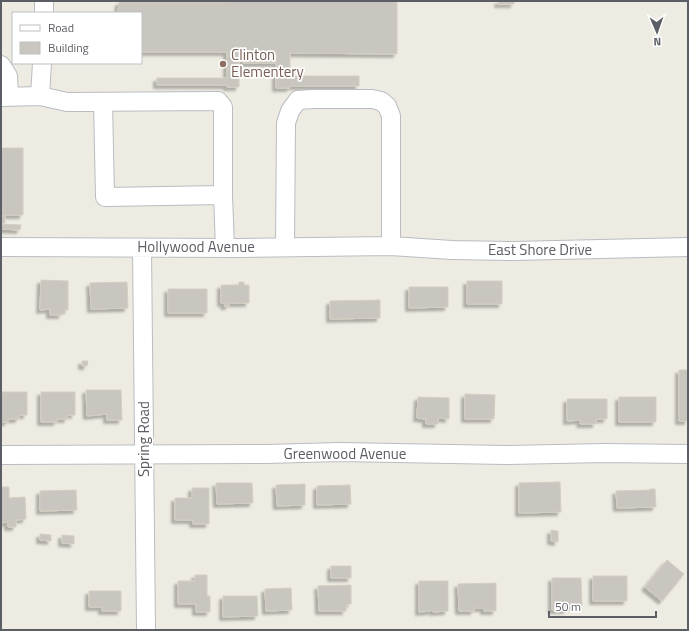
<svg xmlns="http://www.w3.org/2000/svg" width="689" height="631" font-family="'Titillium Web',sans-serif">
<defs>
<filter id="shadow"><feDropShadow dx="-3.5" dy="3.5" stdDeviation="1" flood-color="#0004"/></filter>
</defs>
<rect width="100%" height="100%" fill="#eeece2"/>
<path fill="#c9c6bf" stroke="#d3cec0" filter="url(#shadow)" d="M227 1H397V54L290 53V76H359V86H290V88H276V53H275V63H243V52H239V87H227V85H157V78H227V52H141V13H118L119 2H227Z
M498 1H514V4H498Z
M1 148H23V215H1Z
M1 216H5V223H1Z
M1 224 21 225 20 230 1 229Z
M41 280 68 281V310H62V315H50V309L40 310Z
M467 281H502V304H467Z
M127 282 128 308 91 309 90 283Z
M239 282H244V285H249V303H229V306H224L225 303H221V285H239Z
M409 287H448V307L409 308Z
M168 289H207V313H168Z
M380 300V318L330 319V301Z
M82 361H88L87 366H82Z
M679 370H688V421H679Z
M86 390H121L122 420H107V414L87 416Z
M1 392H27V415H19V419H8V422H1Z
M41 392H75V415H67L68 419H57V422H41Z
M465 394 495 395 494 419H465Z
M418 397 449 398V419L438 418V424H426V419L417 418Z
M619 397H656V422H619Z
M567 399H607V419H596V424H580L581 420 567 421Z
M560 482 561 512 519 513V483Z
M216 483H252L253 503 217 504Z
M305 484V505L277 506 276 485Z
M350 485 351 504 317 505V486Z
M1 487H9V498L25 497 26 519 16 520V527H8V522L1 523Z
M192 488H209V524H193V520H175V498H192Z
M650 489H655L656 507 617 508 616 491 650 490Z
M76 490 77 510 40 511V491Z
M551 530 558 531V542L551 541Z
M40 534 51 535V541L40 540Z
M62 535 74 536V544L62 543Z
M667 560 684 574 662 601 645 587Z
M331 566H351V578H331Z
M195 575H207V596H210V612H196V604H178V581H195Z
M593 576H627V601H593Z
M552 578H581L582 606H567V610H552Z
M419 581H448V611L433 612V610H431V611L419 612Z
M496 583V611H484V608H474V611H459L458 584Z
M351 585V604H346V611H319L318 586Z
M291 588 292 610 266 611 265 589Z
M89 591H121V611H102V607H89Z
M223 596H257L258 616 223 617Z"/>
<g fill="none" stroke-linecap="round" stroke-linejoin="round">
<defs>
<path id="minor" d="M44 13V1
M1 65 8 76 9 97
M40 96 67 102 218 101 223 107V195L105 197 103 102
M1 97 40 96 42 63
M223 195 225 248
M285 246 286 123 290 111 298 100 313 99H372L381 101 387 106 391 116V246
M1 247 237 248 391 246 452 250 513 251 688 247
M142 248 146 630
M1 455 266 454 340 452 506 455 605 453 688 454"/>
</defs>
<use href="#minor" stroke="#babcc2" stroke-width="20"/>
<use href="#minor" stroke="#fff" stroke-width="18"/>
</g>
<circle fill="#8d6e63" stroke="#fff" stroke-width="1.5" cx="223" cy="64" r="4"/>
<g text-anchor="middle" stroke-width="3.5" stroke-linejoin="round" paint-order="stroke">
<g font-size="15" fill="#785e54" stroke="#fff" text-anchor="start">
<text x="231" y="60">Clinton<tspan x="231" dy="17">Elementery</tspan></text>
</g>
<g font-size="15" fill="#5b5e64" stroke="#fff">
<text x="196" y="252">Hollywood Avenue</text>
<text x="540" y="255">East Shore Drive</text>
<text transform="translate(144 439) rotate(-90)" y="5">Spring Road</text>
<text x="345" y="459">Greenwood Avenue</text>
</g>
</g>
<rect width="689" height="631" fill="none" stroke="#5b5e64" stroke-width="4"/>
<rect x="12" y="12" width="130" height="52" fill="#ffffff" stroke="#bdbfc1"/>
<rect x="20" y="25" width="20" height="6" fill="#ffffff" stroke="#bdbfc1"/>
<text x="48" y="32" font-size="12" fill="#5b5e64">Road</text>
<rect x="20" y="42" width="20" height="12" fill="#c9c6bf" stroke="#bdbfc1"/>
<text x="48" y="52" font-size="12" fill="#5b5e64">Building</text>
<g transform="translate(657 32) rotate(178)" stroke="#ffffff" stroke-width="3" paint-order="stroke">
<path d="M0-3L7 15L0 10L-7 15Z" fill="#5b5e64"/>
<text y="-6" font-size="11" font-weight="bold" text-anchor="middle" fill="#5b5e64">N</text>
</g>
<path d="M549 611v6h107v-6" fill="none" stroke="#5b5e64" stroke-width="2"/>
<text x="555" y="611" font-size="12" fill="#5b5e64" stroke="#ffffff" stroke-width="3" paint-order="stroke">50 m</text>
</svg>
